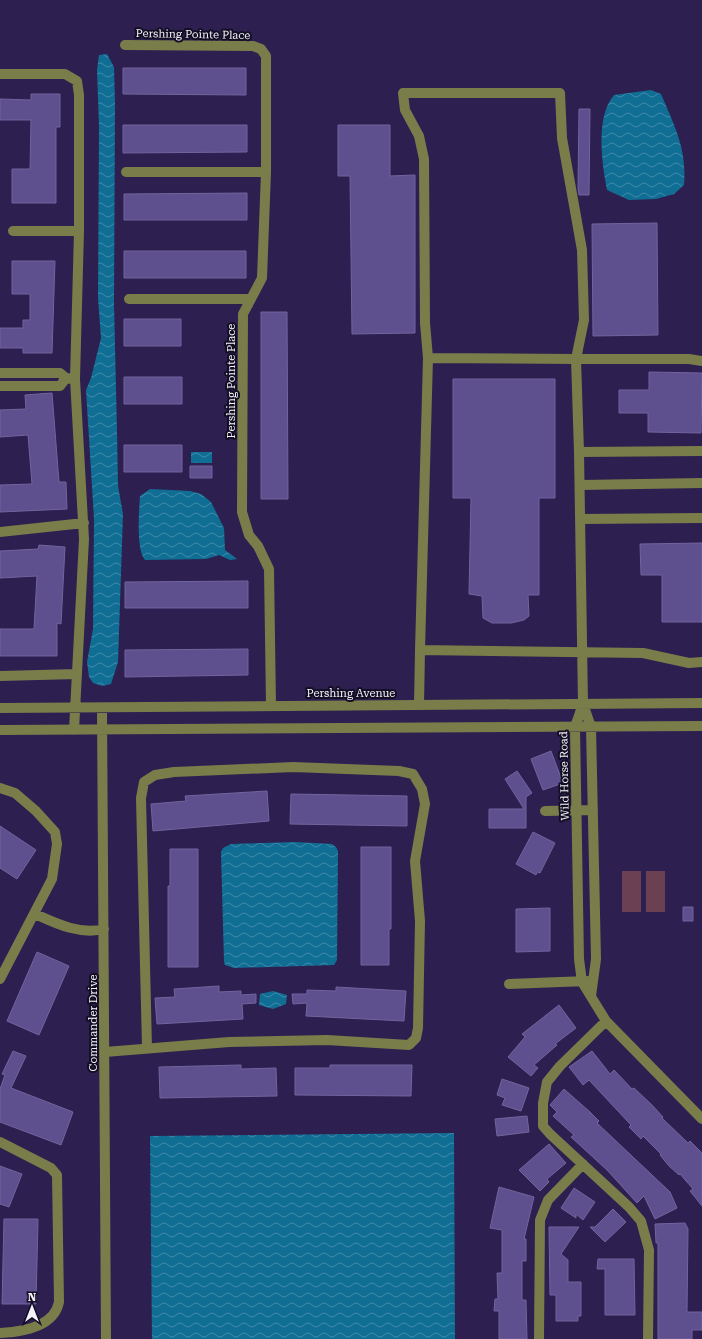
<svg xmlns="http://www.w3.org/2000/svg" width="702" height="1339" font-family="'Roboto Serif',serif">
<defs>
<pattern id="water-waves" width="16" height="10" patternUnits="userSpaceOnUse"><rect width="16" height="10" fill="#106e95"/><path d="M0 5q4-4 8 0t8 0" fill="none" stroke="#3f8aaa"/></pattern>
</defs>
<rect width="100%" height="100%" fill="#2d1f50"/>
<path fill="#6a4052" d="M622 871H641V912H622Z
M646 871H665V912H646Z"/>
<path fill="url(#water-waves)" d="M107 54 114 67 115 104 114 303 117 432 118 486 123 514 118 662 111 684 102 686 93 683 89 677 87 662 93 629 94 519 86 390 91 378 101 338 98 298 99 126 97 70 99 55Z
M651 90 661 94C675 127 687 149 684 185L674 194 656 199 629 200 607 190C602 164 595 117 614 95Z
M191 452H212V463H191Z
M150 489 190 491 201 494 211 502 224 528 225 550 237 559 230 560 219 555 206 559 145 560C136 550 139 511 140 496Z
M295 842 332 844 336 847 338 851 337 960 334 965 234 968 225 965 224 962 221 852 223 848 231 844Z
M273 991 287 995 286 1004 273 1009 259 1005 260 994Z
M454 1133 455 1339H152L150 1136Z"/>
<path fill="#5e4f8e" stroke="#71659d" d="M123 68H246V95L123 94Z
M31 94H60V127H56V203H12V169H30L31 120H0V99L31 100Z
M579 109H590L589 195H579L578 188Z
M123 125H247V152L123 153Z
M338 125H390V176L415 175V333L352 334 350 176H338Z
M247 193V220H124V194Z
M657 223 658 335 593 336 592 224Z
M124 251H246V278H124Z
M12 261H55L52 353H23V348H0V328H23V320H30V294H12Z
M261 312H287L288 499H261Z
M124 319H181V346H124Z
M649 372 702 373 701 433 648 432V413H619V390H649Z
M124 377H182V404H124Z
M453 379H555V498H539V595H528L529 616 524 620 511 623H492L483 618 482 596 469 594 471 498H453Z
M52 393 59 482H66L67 509 0 512V485L32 484 28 435 0 437V410L26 409 25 395Z
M124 445H182V472H124Z
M190 466H212V478H190Z
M702 543V622H662V575H641L640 544Z
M39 545 65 547 61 624 57 623V656H0V629H34L37 576 0 578V551L38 549Z
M248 581V608H125V582Z
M248 649V675L125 677V650Z
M551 751 563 783 543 790 531 759Z
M517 771 532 793 526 797V828H489V809H524L505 779Z
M267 791 269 821 153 831 151 804 186 801 185 796Z
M291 794 407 796V826L290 824Z
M0 826 36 850 17 879 0 868Z
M533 832 555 843 540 873 537 872 536 875 516 864Z
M361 847H391V929H389V965H361Z
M170 849H198V967H168V886H170Z
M683 907H693V921H683Z
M550 908V951L516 952V909Z
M37 952 69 966 39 1035 7 1021Z
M219 986V992L241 991V995L256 994V1003L242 1004 243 1019 157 1024 155 998 175 997 174 989Z
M336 987 406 991 404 1021 306 1016 307 1003 293 1004 292 994H307V990L336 991Z
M559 1005 576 1028 555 1044 557 1045 534 1065 538 1068 531 1076 508 1057 525 1037 522 1034Z
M13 1051 26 1056 11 1088 73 1112 61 1145 0 1122V1089L5 1075 2 1074Z
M592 1051 610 1074 614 1070 632 1089 634 1088 652 1105 663 1117 662 1118 688 1143 690 1141 702 1153V1206L690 1191 693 1189 680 1174 679 1175 669 1166 660 1155 661 1154 643 1136 641 1139 629 1127 631 1125 589 1080 583 1085 569 1067Z
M241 1065V1069L276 1068 277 1096 160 1098 159 1067Z
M330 1065H412L411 1096 295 1095V1068H330Z
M502 1079 529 1088 521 1111 502 1105 505 1098 497 1095Z
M564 1089 590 1112 599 1121 597 1123 670 1192 677 1208 655 1219 644 1196 637 1203 607 1170 571 1137 574 1135 553 1116 557 1112 550 1105Z
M527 1116 529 1132 497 1136 495 1119Z
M549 1144 566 1163 547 1179 549 1182 540 1191 519 1170Z
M0 1166 22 1174 9 1207 0 1204Z
M499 1187 534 1197 524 1239H526V1261H522V1300H526L527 1339H499V1311H494L495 1299H498L497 1273H502V1230L490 1228Z
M574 1188 595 1202 583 1220 576 1214V1218L561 1208Z
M613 1209 626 1222 605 1242 590 1227H595Z
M4 1219H38L36 1304H2Z
M685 1223 688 1229 687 1312H702V1330H692V1339H658V1243H656L655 1224Z
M549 1227H579L561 1254 568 1260V1282H581V1316H578V1321H556V1295H550Z
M598 1259H634L635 1315H605V1269H597Z"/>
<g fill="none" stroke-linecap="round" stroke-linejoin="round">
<path stroke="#787d4a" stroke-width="10" d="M125 45 253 46 261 49 266 56V172L262 278 243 314 242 512 249 535 258 546 269 569 271 706
M0 74H65L77 81 79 95V231L75 379 84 539 74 730
M126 172H266
M13 231H79
M129 299H246L248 305
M428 358 425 323 424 159 419 136 405 110 403 93H560L562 138 582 250 584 320 576 359H689L702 361
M0 373H60L66 378 75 379
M0 386H60L66 378
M580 485 702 483
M581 519 702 518
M0 532 84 523
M420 650 428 358 576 359 579 452
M0 676 77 674
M583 704 575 727 579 959 582 982 606 1021 702 1119
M419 705 420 650 643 653 689 663 702 662
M0 708 702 703
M102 708 106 1339
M0 730 702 726
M0 788 15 793 36 811 55 832 57 844 52 879 0 979
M545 811 593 810
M35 914C57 924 80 935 104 929
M509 984 587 981
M591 996 596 959 591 727 583 704 579 452 702 451
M606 1021 560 1066 547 1082 543 1103V1126L550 1134 629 1207 641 1221 649 1250 648 1339
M105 1052 229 1042 327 1040 409 1045 416 1038 418 1028 420 921 415 861 425 804 422 789 413 774 399 771 293 767 174 772 155 775 144 782 141 798 147 1048
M0 1142 51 1168 57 1175 59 1302C54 1327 22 1332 0 1333
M539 1339 540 1220 548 1200 583 1164"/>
</g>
<g text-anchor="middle" stroke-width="4" stroke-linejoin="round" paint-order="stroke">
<g font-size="11" fill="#f4f3fa" stroke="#130e24">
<text transform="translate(193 34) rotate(1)" y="4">Pershing Pointe Place</text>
<text transform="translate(231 381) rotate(-90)" y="4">Pershing Pointe Place</text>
<text x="351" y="697">Pershing Avenue</text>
<text transform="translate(564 776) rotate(-91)" y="4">Wild Horse Road</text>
<text transform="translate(93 1023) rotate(-90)" y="4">Commander Drive</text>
</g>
</g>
<g transform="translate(32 1307)" stroke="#130e24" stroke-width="3" paint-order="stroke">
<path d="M0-3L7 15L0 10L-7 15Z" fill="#f4f3fa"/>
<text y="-6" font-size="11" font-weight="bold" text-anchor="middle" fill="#f4f3fa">N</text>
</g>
</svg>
